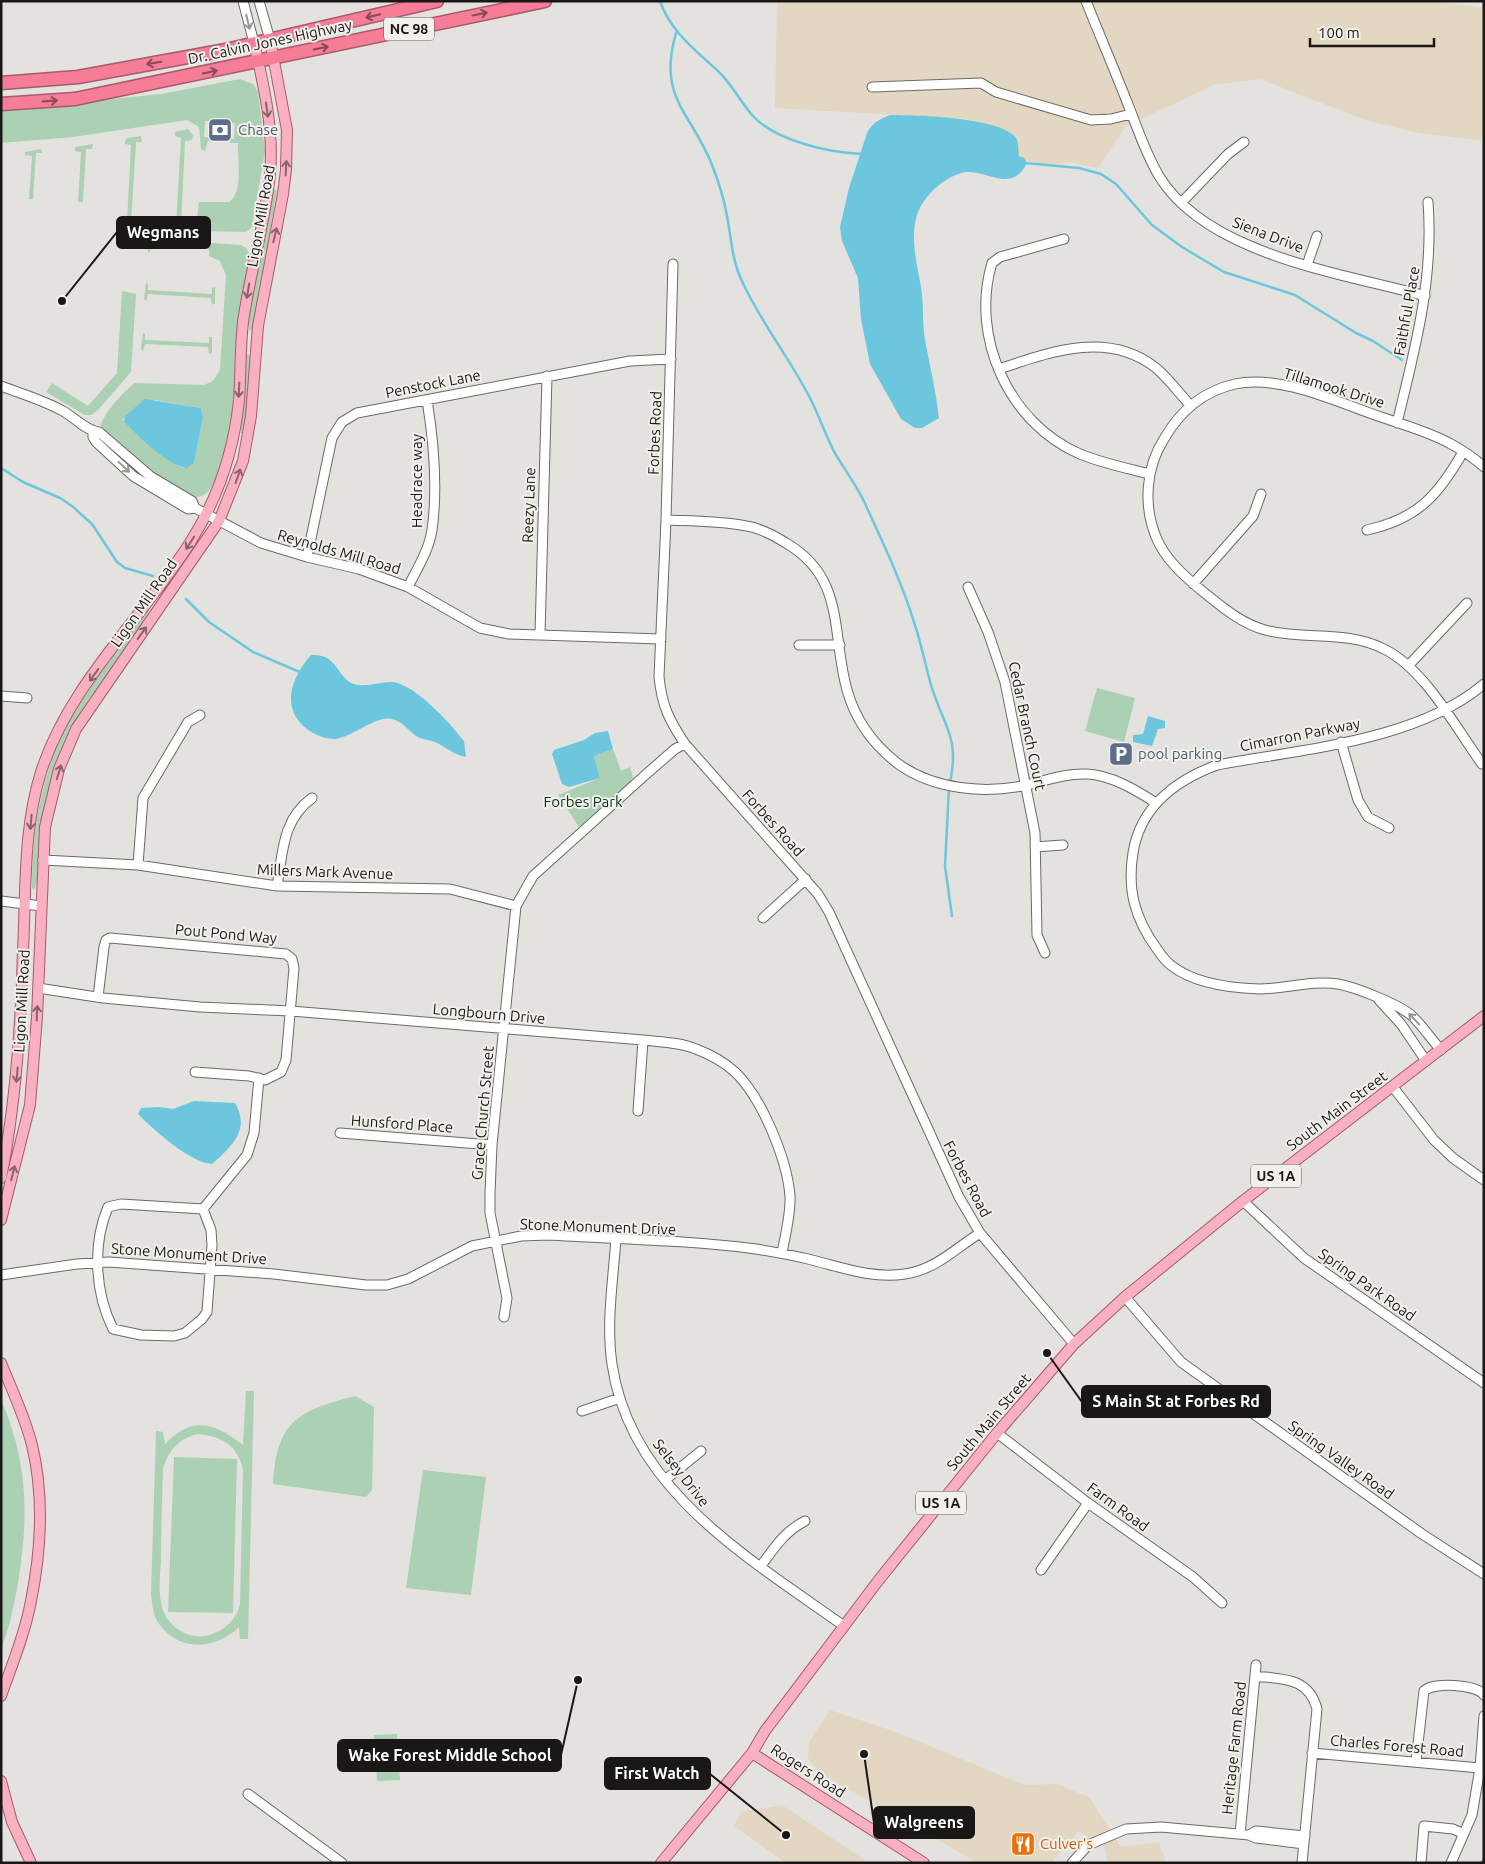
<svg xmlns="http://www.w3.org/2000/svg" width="1485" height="1864" font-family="Ubuntu,sans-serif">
<rect width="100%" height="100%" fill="#e4e2de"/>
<path fill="#e3d7c3" d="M777 1H1436L1484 8V141L1419 133 1365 120 1260 79 1214 85 1126 126 1098 168 1072 163 1051 165 1021 160 1017 148 988 124 967 119 775 108Z
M830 1710 893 1731 1025 1785 1057 1784 1090 1798 1121 1847 1159 1842 1166 1863H1108L1104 1846 1078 1831 1052 1863H978L820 1773 808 1759 809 1742Z
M782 1805 865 1860 863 1863H786L734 1826 741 1812Z"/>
<path fill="#abd0b3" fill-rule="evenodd" d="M240 79 253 84 258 92 265 151 252 227 246 232 199 231 196 229 199 202H229C244 193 237 157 238 143H230V139H234L235 123 205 121 204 137 219 138 218 142 208 141 205 151 201 149 199 127 187 120 73 137 1 143V110L161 94Z
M188 129 193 135 192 140 185 141 181 225 187 228 186 230 171 229 170 225H176L181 138 175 136V132Z
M141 136 142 142H136L131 223H137L138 226H121V223L127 222 131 145 125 144V141L127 138Z
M93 144 92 149H86L83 202H78L81 152 75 151V147Z
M41 149 42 153H36L33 199H29L32 156 25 155V152Z
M273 189 277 191 252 330 250 331C242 316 268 212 273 189Z
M153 239 241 245 247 249 249 254C248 277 241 300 239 323 235 351 236 503 193 497L145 470 101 430C98 418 125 390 135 383L204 385 213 381 220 370 226 275 220 261 209 256V249L151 246 150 252H148V242ZM155 400 201 408 203 417 194 463 183 468C161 457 141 439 124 422L123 419Z
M146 283 148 284V290L212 294V288L215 287V303L212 305 211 298 148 294 146 301 144 299Z
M122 291 136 294 131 372 98 410 91 415H85L46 392 52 383 88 406 117 373Z
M143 333 145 334V340L209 343V337H212V353L209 354 208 347 145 344 143 351 141 349Z
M245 354 250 355 245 433H241Z
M149 606 151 607 137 632 87 702 69 735 47 797 40 832 37 882 34 890 32 888C32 827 42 769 72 715 93 677 124 642 149 606Z
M1097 688 1135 698 1124 742 1085 731Z
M613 749 621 771 630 767 633 777 630 782 579 827 558 795 600 778 594 756Z
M246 1391H254L248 1639H240L239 1627C217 1649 180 1653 159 1624 153 1616 152 1604 151 1594L156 1431 163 1432 165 1444C192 1415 215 1423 243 1445ZM198 1434C222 1436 238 1446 243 1470L240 1604C236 1620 226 1629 210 1635 190 1641 167 1627 162 1607 158 1593 160 1576 161 1561 161 1531 162 1500 163 1469 168 1451 179 1438 198 1434Z
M355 1396 374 1407 372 1490 366 1497 273 1484C277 1421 297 1411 355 1396Z
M1 1399C28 1463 29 1515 18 1583 14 1606 9 1629 1 1650Z
M174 1457 237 1459 233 1613 168 1612Z
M423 1470 486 1477 471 1595 406 1588Z
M397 1734 400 1780 377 1781 374 1735Z"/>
<path fill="#6cc7de" d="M890 115C915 115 1001 117 1016 138 1019 142 1018 151 1019 156L1024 158 1027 163C1012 194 987 170 966 172 946 175 923 196 917 215 910 237 917 265 921 287 924 304 922 322 925 340 930 366 936 392 939 418L922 428H915L901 419 870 364 861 319 858 278 842 241 840 227 849 188 867 133C872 123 880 119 890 115Z
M145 399 201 408 203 417 194 463 187 468C167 465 139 437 124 422L125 416Z
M311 655C338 653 336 677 354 684 367 688 380 681 393 682 417 686 449 722 464 741L466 757C454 755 446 747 435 742 430 740 425 740 420 738 410 734 405 722 392 719 376 715 353 737 335 739 326 739 314 735 307 729 280 708 291 678 311 655Z
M1148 716 1165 721V728L1158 729 1152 746 1133 742V735L1143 734Z
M608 731 613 749 594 756 600 778 569 787 562 784 552 754 554 750 584 740 595 733Z
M194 1101 235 1103C251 1130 231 1147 212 1164 189 1162 154 1130 138 1114L141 1108 159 1107 173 1109Z"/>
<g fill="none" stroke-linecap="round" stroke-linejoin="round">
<path stroke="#6cc7de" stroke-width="2.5" d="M660 1C671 33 697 51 720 73 733 86 741 103 753 116 776 141 830 153 863 154
M676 33C657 99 691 111 712 165 718 180 724 199 727 216 731 237 732 259 741 279 760 322 790 358 811 400 820 418 826 437 836 455 847 473 859 489 867 508 884 545 902 583 914 622 921 642 925 664 931 685 943 726 960 735 950 783
M1025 163 1079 168 1101 174 1116 184 1152 225 1182 247 1224 272 1295 295 1356 333 1373 341 1402 360
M1 468 23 482 60 498 72 506 92 524 117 562 125 568 153 576
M186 599 209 622 253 652 302 673
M949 788 945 866 952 916"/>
<defs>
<path id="minor" d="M243 1 254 43
M259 1 270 40
M1086 1C1100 36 1115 71 1129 107 1138 130 1146 154 1159 176 1207 255 1342 273 1425 296
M872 87 981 83 996 92 1091 120 1111 119 1131 114
M1181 203 1228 154 1244 142
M1064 239 1000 257 992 263C970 336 1008 423 1080 454 1102 463 1126 468 1149 474
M673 264 666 520 659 677C662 706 669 720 685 744L818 894 829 912 959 1197 980 1233 1074 1344
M1307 265 1317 236
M999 369C1050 352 1108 330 1156 368 1169 379 1179 393 1190 405
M1 386C22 394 43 400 63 411 74 417 86 431 99 432L150 476 192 501 195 508
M1397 423C1415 349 1434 279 1428 202
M93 431V437L96 442 133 476 188 509 195 508 261 543 307 557 359 569 408 587 480 628 509 634 661 639
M666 520C690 521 717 521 741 525 758 527 772 534 786 543 846 578 831 633 847 690 855 719 873 744 897 763 934 790 985 794 1027 785 1047 780 1067 773 1087 774 1111 775 1136 790 1156 803
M1367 530C1417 519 1438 496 1463 452
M307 557 332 438 342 422 357 413 630 361 671 359
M1193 584 1253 516 1261 494
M408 587C417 569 429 550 432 530 438 487 434 443 427 400
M968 587 988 632 1005 682 1035 833 1037 935 1045 953
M540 634 547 376
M799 645H840
M1408 666 1467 603
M1 696 27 698
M1341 742 1358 800 1368 817 1389 828
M1482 764C1456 728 1426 671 1386 650 1347 629 1305 641 1265 630 1240 623 1221 606 1201 590 1183 575 1165 559 1156 537 1143 505 1146 467 1164 439 1180 411 1204 391 1235 384 1280 374 1339 403 1381 417 1404 425 1430 432 1451 444 1462 450 1474 458 1484 467
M1035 847 1063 845
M43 860 138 865 277 886 450 889 516 906
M138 865 143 798 188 722 200 715
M277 886C283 852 282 820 312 798
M1 901 41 906
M763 918 806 879
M38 988 103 998 200 1007 291 1011 643 1040C660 1042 679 1042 696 1049 709 1054 724 1062 735 1072 762 1098 787 1159 790 1196 791 1214 785 1236 782 1253
M98 997 104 947 106 940 110 938 286 954 292 959 294 968 286 1060 281 1072 265 1080 249 1076 195 1072
M1379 1000 1401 1024 1426 1061
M1441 1050C1431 1039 1422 1025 1411 1015 1398 1004 1355 987 1338 984 1312 980 1285 989 1259 989 1230 988 1195 984 1172 966 1166 962 1161 955 1157 949 1135 919 1127 890 1133 853 1140 807 1176 780 1217 765 1302 749 1417 741 1484 684
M1393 1087 1434 1140 1453 1158 1484 1180
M638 1111 643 1040
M340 1133 492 1145
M1243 1201 1304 1258 1484 1383
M203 1209 121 1204 108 1207C92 1245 95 1293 113 1329L141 1335 174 1336 185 1333 202 1319 207 1312 212 1245 211 1230 203 1209 247 1155 254 1133 259 1078
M616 1239C613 1281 606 1323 612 1364 630 1490 750 1559 844 1626
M1 1275 77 1264 109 1262 274 1274 366 1285H387L408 1279 472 1246 521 1236 548 1235C616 1239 689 1240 756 1249 774 1252 791 1255 808 1259 841 1267 871 1279 905 1274 935 1270 956 1248 980 1233
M1125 1297 1181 1362 1422 1534 1484 1574
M504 1317 507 1298 490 1213V1193L492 1145 516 906 533 876 643 777 675 749 685 744
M582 1411 620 1398
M997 1433 1088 1503 1193 1577 1222 1603
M665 1480 701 1451
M761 1566C774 1548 785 1531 805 1521
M1041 1570 1088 1503
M1255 1676C1282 1679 1309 1677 1317 1709L1302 1863
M1312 1753 1480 1768
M1416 1761 1424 1691C1433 1682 1476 1684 1484 1695
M248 1794 342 1863
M1240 1834 1256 1665
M1249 1835 1256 1831 1305 1836
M1072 1863 1088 1845 1126 1829 1161 1827 1249 1835 1256 1838 1304 1844
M1421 1863 1424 1826 1453 1829 1464 1834
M1451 1863 1472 1815 1480 1768 1484 1716"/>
<path id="major" d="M1 1178C16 1103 21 1028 23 951 26 892 23 829 41 772 69 684 143 618 191 541 218 498 234 450 239 400 241 374 240 348 243 322 250 272 265 224 270 174 274 130 264 86 254 43
M1 1220 30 1105 37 1017 45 827 59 769 76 729 219 521 243 461 251 416 258 326 283 194 286 170 287 130 270 40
M1 1363C12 1390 25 1417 32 1445 44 1495 41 1551 31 1601 25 1633 12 1665 1 1696
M752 1753 924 1863
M1 1781 12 1822 31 1863
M661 1863 752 1753 765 1731 878 1581 997 1433 1074 1344 1125 1297 1243 1201 1484 1016"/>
<path id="highway" d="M1 83 78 77 226 50 437 1
M1 104 75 99 545 1"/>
</defs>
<use href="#minor" stroke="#6b6a66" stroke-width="11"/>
<use href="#major" stroke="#a85a6a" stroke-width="12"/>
<use href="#highway" stroke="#a85a6a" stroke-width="15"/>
<use href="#minor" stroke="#fff" stroke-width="9"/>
<use href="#major" stroke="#f9b1c1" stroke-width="10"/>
<use href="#highway" stroke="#f57d97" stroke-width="12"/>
<defs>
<path id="rail" d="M1483 1863 1484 1861"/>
</defs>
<use href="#rail" stroke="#646361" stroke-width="4.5"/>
<use href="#rail" stroke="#f1f0eb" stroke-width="2.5" stroke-dasharray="8" stroke-linecap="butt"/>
</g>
<defs><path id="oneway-shaft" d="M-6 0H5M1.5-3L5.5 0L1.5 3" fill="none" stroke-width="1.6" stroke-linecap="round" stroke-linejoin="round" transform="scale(1.25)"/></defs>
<g stroke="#874a57">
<use href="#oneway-shaft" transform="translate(480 14) rotate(-12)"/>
<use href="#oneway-shaft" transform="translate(373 16) rotate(167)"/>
<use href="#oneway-shaft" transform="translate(321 48) rotate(-12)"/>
<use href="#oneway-shaft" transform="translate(154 63) rotate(170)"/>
<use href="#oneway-shaft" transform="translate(210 72) rotate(-11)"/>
<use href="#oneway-shaft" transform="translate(50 101) rotate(-4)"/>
</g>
<g stroke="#989797">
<use href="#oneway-shaft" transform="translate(248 22) rotate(76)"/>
<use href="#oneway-shaft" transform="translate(124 467) rotate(43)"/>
<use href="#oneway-shaft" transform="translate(1414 1019) rotate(-134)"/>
</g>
<g stroke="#89646c">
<use href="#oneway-shaft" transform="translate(267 110) rotate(82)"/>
<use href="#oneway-shaft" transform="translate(286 168) rotate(-87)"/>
<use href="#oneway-shaft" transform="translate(275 235) rotate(-77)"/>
<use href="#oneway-shaft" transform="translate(248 291) rotate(99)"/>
<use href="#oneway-shaft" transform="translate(239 390) rotate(93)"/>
<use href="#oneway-shaft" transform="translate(238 476) rotate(-71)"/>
<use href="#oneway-shaft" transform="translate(190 543) rotate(123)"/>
<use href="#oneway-shaft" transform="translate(142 633) rotate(-54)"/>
<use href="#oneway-shaft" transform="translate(94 675) rotate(126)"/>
<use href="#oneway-shaft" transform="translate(59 772) rotate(-73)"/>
<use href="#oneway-shaft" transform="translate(31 822) rotate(95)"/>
<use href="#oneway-shaft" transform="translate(37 1013) rotate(-88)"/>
<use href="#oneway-shaft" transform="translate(17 1075) rotate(95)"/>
<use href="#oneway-shaft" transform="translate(13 1173) rotate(-76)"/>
</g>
<defs>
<symbol id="bank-square" viewBox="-11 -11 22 22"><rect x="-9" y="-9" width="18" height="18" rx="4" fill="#5c6f8a" stroke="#f1f0eb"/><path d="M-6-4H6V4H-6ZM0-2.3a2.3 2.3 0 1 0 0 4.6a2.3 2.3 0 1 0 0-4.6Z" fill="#fff"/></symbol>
<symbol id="parking-square" viewBox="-11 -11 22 22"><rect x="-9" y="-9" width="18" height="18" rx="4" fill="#5c6f8a" stroke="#f1f0eb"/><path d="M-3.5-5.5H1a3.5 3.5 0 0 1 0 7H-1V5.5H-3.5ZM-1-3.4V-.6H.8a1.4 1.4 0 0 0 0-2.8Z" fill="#fff"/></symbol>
<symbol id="restaurant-square" viewBox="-11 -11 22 22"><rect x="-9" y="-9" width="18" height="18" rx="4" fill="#e8710a" stroke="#f1f0eb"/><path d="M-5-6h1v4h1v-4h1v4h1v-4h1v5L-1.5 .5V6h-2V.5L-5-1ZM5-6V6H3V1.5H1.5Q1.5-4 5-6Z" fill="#fff"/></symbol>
</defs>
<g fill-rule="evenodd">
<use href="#bank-square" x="206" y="116" width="28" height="28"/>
<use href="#parking-square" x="1107" y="740" width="28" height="28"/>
<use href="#restaurant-square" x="1009" y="1830" width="28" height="28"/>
</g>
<g text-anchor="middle" stroke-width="4" stroke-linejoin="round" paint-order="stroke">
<g fill="#f1f0eb" stroke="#5a5957" stroke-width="1">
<rect x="384" y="17.5" width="50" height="23" rx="4"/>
<rect x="1251" y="1164.5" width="50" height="23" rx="4"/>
<rect x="916" y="1491.5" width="50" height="23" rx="4"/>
</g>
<g font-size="14" font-weight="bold" fill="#191817">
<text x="409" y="34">NC 98</text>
<text x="1276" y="1181">US 1A</text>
<text x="941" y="1508">US 1A</text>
</g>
<g font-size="15" fill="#191817" stroke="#f1f0eb">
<text transform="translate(270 42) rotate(-12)" y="5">Dr. Calvin Jones Highway</text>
<text transform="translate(261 216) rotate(-80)" y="5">Ligon Mill Road</text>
<text transform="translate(1268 235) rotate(21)" y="5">Siena Drive</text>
<text transform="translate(1407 311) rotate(-80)" y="5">Faithful Place</text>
<text transform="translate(433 384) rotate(-11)" y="5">Penstock Lane</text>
<text transform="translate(1334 388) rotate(17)" y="5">Tillamook Drive</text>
<text transform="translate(655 433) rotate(-88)" y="5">Forbes Road</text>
<text transform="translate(417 481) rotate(-90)" y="5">Headrace way</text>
<text transform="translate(529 505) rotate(-88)" y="5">Reezy Lane</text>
<text transform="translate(339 552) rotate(16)" y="5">Reynolds Mill Road</text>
<text transform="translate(144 603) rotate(-55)" y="5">Ligon Mill Road</text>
<text transform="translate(1027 726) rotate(78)" y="5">Cedar Branch Court</text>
<text transform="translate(1300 735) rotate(-11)" y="5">Cimarron Parkway</text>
<text transform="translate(773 823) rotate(48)" y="5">Forbes Road</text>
<text transform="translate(325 872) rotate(2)" y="5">Millers Mark Avenue</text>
<text transform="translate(226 934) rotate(5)" y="5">Pout Pond Way</text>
<text transform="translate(22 1001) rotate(-87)" y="5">Ligon Mill Road</text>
<text transform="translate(489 1014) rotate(5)" y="5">Longbourn Drive</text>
<text transform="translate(1337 1111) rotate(-37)" y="5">South Main Street</text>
<text transform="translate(483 1113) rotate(-85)" y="5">Grace Church Street</text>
<text transform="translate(402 1124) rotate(4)" y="5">Hunsford Place</text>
<text transform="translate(967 1179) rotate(62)" y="5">Forbes Road</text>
<text transform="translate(598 1227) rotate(2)" y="5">Stone Monument Drive</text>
<text transform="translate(189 1254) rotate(4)" y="5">Stone Monument Drive</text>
<text transform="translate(1367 1285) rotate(35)" y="5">Spring Park Road</text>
<text transform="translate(989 1422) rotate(-50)" y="5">South Main Street</text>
<text transform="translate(1341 1460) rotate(35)" y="5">Spring Valley Road</text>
<text transform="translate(681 1473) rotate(52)" y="5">Selsey Drive</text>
<text transform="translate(1118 1507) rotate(36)" y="5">Farm Road</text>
<text transform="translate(1397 1746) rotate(5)" y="5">Charles Forest Road</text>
<text transform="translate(1234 1748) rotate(-84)" y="5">Heritage Farm Road</text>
<text transform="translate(808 1771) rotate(33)" y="5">Rogers Road</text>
</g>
<g font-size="15" fill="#4e5e75" stroke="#f1f0eb" text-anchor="start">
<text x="238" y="135">Chase</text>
<text x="1138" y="759">pool parking</text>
</g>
<g font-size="15" fill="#043518" stroke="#f1f0eb">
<text x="583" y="807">Forbes Park</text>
</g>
<g font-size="15" fill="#c56008" stroke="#f1f0eb" text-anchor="start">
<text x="1040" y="1849">Culver's</text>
</g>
</g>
<path fill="none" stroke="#191817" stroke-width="2" d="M62 301L117 232M1047 1353L1082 1402M578 1680L561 1755M786 1835L710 1774M864 1754L874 1823"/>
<g fill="#191817" stroke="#f1f0eb" stroke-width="2">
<circle cx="62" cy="301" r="5"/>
<circle cx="1047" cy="1353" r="5"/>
<circle cx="578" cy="1680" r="5"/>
<circle cx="786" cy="1835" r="5"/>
<circle cx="864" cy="1754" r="5"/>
</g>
<g fill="#191817" stroke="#191817" stroke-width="2">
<rect x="117" y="217" width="93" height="31" rx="5"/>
<rect x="1082" y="1386" width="188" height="31" rx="5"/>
<rect x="338" y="1740" width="223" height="31" rx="5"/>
<rect x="605" y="1758" width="105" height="31" rx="5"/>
<rect x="874" y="1807" width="100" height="31" rx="5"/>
</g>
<g font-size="16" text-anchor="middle" font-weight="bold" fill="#fff">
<text x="163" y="238">Wegmans</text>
<text x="1176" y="1407">S Main St at Forbes Rd</text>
<text x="450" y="1761">Wake Forest Middle School</text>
<text x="657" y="1779">First Watch</text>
<text x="924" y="1828">Walgreens</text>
</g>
<rect width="1485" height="1864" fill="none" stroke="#191817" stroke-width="5"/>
<path d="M1310 38v8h124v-8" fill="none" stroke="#191817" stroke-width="2.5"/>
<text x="1318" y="38" font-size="15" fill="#191817" stroke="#f1f0eb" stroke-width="4" paint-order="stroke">100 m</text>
</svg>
